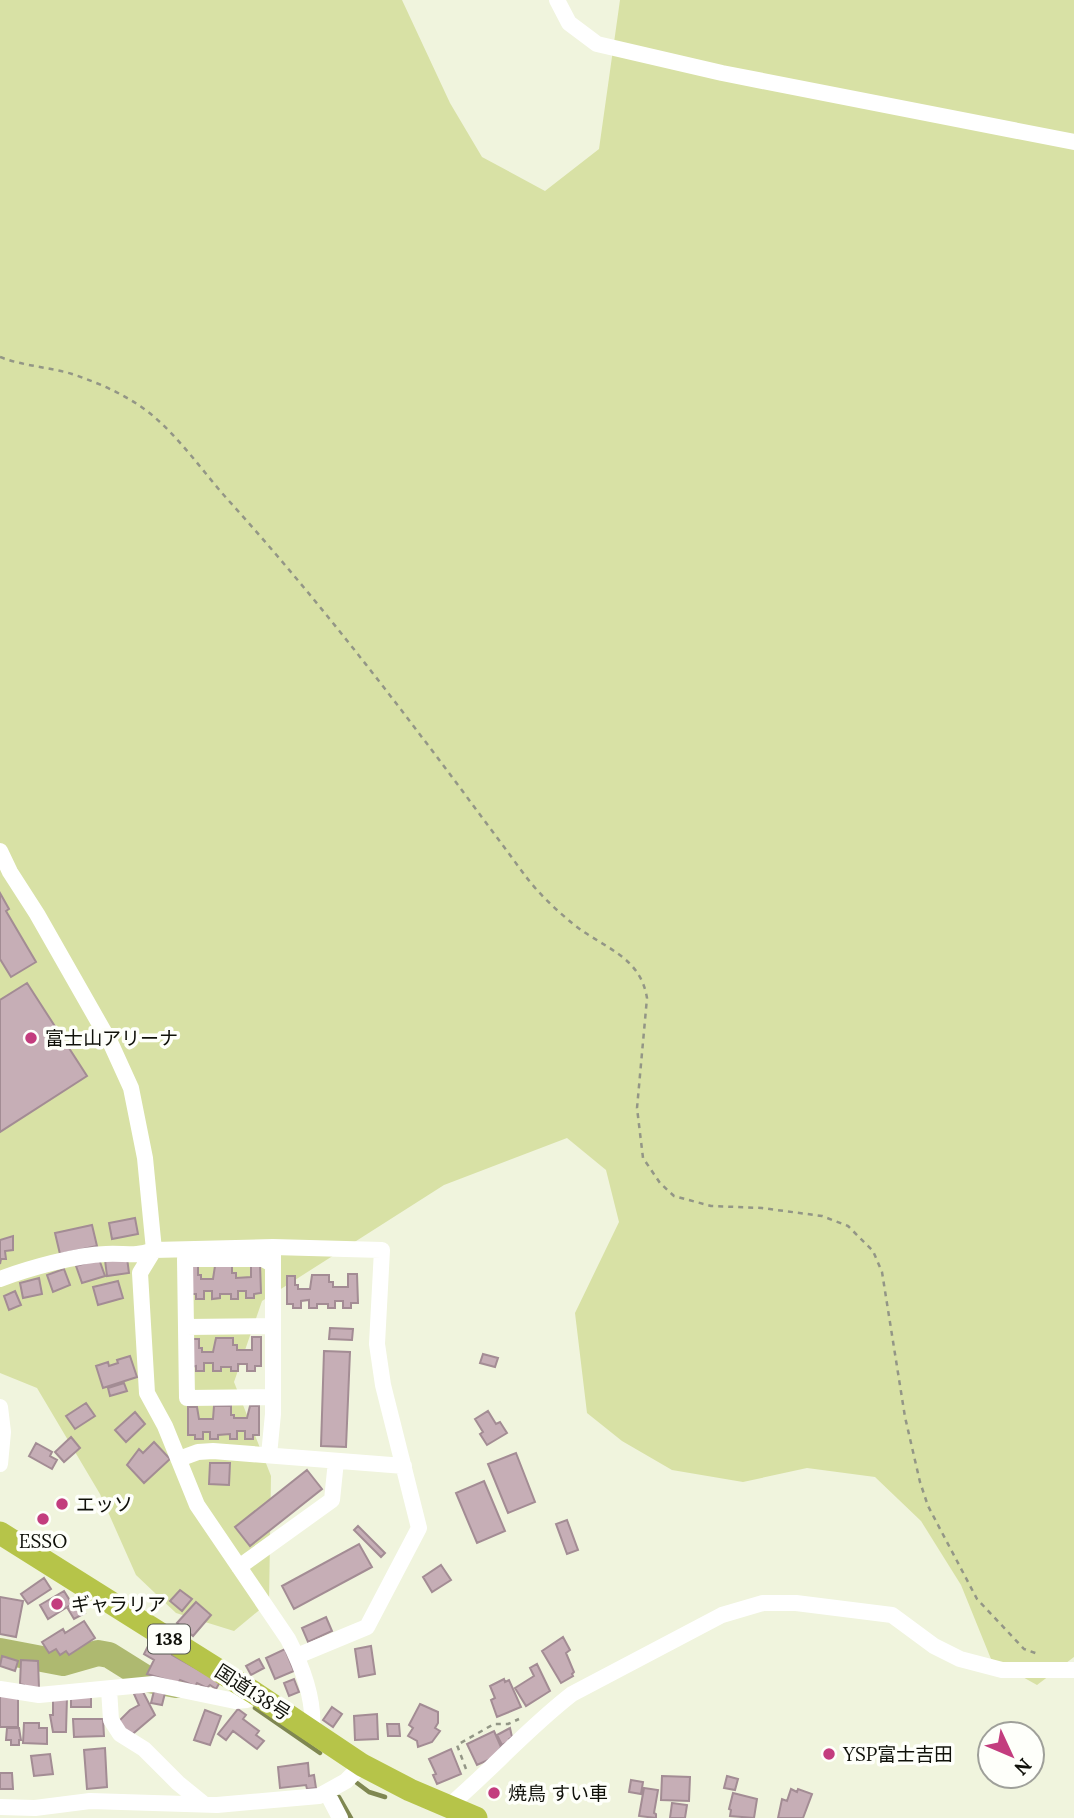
<svg xmlns="http://www.w3.org/2000/svg" width="1074" height="1818" font-family="Lora,'Noto Sans JP',serif">
<rect width="100%" height="100%" fill="#f0f4dd"/>
<path fill="#d8e1a5" d="M0 0H402L450 103 482 157 545 191 599 149 620 0H1074V1657L1037 1685 991 1659 961 1585 921 1521 875 1477 807 1468 743 1482 672 1470 622 1441 587 1413 575 1313 619 1222 606 1170 567 1138 444 1185 262 1301 234 1382 271 1476 269 1602 234 1631 176 1613 136 1575 100 1494 37 1388 0 1373Z"/>
<g fill="none" stroke-linecap="round" stroke-linejoin="round">
<path stroke="#7f8751" stroke-width="4.5" d="M255 1708 320 1753
M357 1783 369 1792 385 1797
M339 1797 351 1818"/>
<path stroke="#aeb970" stroke-width="26" d="M0 1651 63 1663 98 1653 109 1655 149 1680 176 1685"/>
</g>
<path fill="#c6aeb6" stroke="#a38c94" stroke-width="2" d="M0 893 9 909 6 911 36 962 11 977 0 959Z
M27 983 87 1076 0 1132V1000Z
M135 1218 138 1234 112 1239 109 1223Z
M92 1225 97 1246 60 1254 55 1233Z
M13 1236V1250L5 1251 6 1259H1L0 1264V1240Z
M127 1258 129 1273 107 1276 105 1260Z
M99 1259 105 1276 82 1283 76 1266Z
M251 1264H260L261 1293 254 1294V1298H246V1291H238V1299H231V1294H220V1298L212 1299V1291H204V1299H196V1294H190V1266H198V1275H201V1279H213L215 1266H232V1273H236V1278L251 1277Z
M64 1269 70 1285 53 1292 47 1275Z
M348 1274H357L358 1303H351V1308H343V1301H335V1308H328V1304H317V1308H309V1300L301 1301V1308H293V1304H287V1276H295V1285H298V1289H310L312 1275H329V1282H333V1287H348Z
M39 1278 42 1294 23 1298 20 1283Z
M118 1281 123 1298 98 1305 93 1287Z
M15 1291 21 1305 9 1310 4 1296Z
M330 1328 353 1329 352 1340 329 1339Z
M252 1337H261V1366H255V1371H247V1364H238V1371H231V1367H221V1371H213V1363H204V1371H196V1366L191 1367 190 1339H199V1348H202V1352H213L216 1338H233V1345H237V1350H252Z
M324 1351 350 1352 346 1447 321 1446Z
M483 1354 498 1358 495 1367 480 1363Z
M130 1356 137 1377 103 1388 96 1366 108 1362 109 1366 118 1363 117 1360Z
M124 1383 127 1391 110 1396 108 1388Z
M86 1403 95 1416 75 1429 66 1416Z
M214 1406H231V1415H234V1418H247L250 1406H259V1435H253V1439H245V1431H237V1439H230V1434L218 1435V1439H210V1432H203V1439H195V1435H188V1407H197L199 1419H213Z
M488 1411 496 1424 500 1422 507 1433 487 1445 480 1434 483 1432 475 1419Z
M135 1412 145 1424 126 1442 115 1430Z
M71 1437 80 1448 64 1462 55 1452Z
M154 1442 170 1459 144 1483 127 1465 139 1449 143 1453Z
M36 1443 52 1452 50 1456 57 1460 52 1469 29 1456Z
M516 1453 535 1502 508 1513 488 1464Z
M210 1463H230L229 1485 209 1484Z
M307 1470 322 1489 250 1546 235 1527Z
M484 1481 505 1531 477 1543 456 1493Z
M567 1520 578 1550 567 1554 556 1524Z
M358 1526 385 1553 381 1557 354 1530Z
M359 1544 372 1567 294 1609 282 1586Z
M441 1565 451 1580 432 1592 423 1577Z
M44 1578 51 1589 28 1604 21 1594Z
M180 1590 192 1599 182 1611 170 1601Z
M64 1591 72 1604 48 1619 40 1605Z
M0 1597 23 1601 16 1637 0 1634Z
M196 1602 211 1615 193 1636 177 1623Z
M79 1603 85 1613 74 1619 68 1609Z
M326 1617 332 1631 308 1642 302 1628Z
M84 1621 95 1638 69 1655 66 1651 60 1655 56 1649 49 1653 42 1642 63 1629 65 1633Z
M563 1637 570 1650 566 1653 574 1672 572 1674 573 1676 561 1683 542 1651Z
M150 1642 172 1651V1655L220 1682 216 1689 210 1685 207 1688 197 1683 195 1686 180 1680 178 1683 147 1674 154 1660 144 1654Z
M371 1646 375 1674 359 1677 355 1649Z
M285 1649 294 1671 275 1679 266 1658Z
M2 1656 18 1661 15 1671 0 1666Z
M259 1659 264 1668 251 1675 246 1666Z
M21 1660 38 1661 39 1688 24 1687V1685L20 1684Z
M537 1664 550 1691 526 1706 515 1688 534 1676 530 1668Z
M294 1679 299 1692 289 1696 284 1683Z
M504 1679 505 1682 509 1680 521 1707 497 1717 491 1700 495 1698 490 1686Z
M142 1690 155 1715 129 1737 117 1723 130 1710 139 1705 134 1694Z
M154 1691 165 1693 162 1705 151 1703Z
M71 1695H91V1707H71Z
M0 1696H18V1727H0Z
M67 1697 66 1732H53L50 1715H53V1698Z
M420 1704 438 1712V1723L435 1728 440 1731 432 1742 418 1747 417 1741 408 1736 413 1728 409 1725Z
M332 1707 342 1714 333 1727 323 1720Z
M238 1709 246 1715 243 1719 259 1731 256 1735 264 1741 257 1749 233 1731 226 1740 218 1734Z
M205 1710 221 1716 210 1745 194 1740Z
M377 1714 378 1739 355 1740 354 1716Z
M73 1719H103L104 1736 74 1737Z
M24 1723H39V1728H47V1744L23 1743Z
M387 1724H399L400 1736H388Z
M7 1728H19L21 1740H19V1745H11V1740H6Z
M510 1728 512 1737 509 1739 510 1741 502 1745 497 1735Z
M494 1731 501 1747 495 1757 477 1765 467 1744Z
M105 1748 107 1787 87 1789 84 1750Z
M451 1749 461 1774 437 1784 433 1775 436 1774 429 1759Z
M50 1754 53 1774 34 1776 31 1756Z
M308 1763 309 1776 314 1775 316 1788 307 1789 306 1785 280 1788 278 1767Z
M0 1773H12L13 1789H0Z
M662 1776 690 1777 689 1801 661 1800Z
M727 1776 738 1779 735 1790 724 1788Z
M631 1780 643 1782 641 1794 629 1792Z
M644 1788 658 1790 654 1813 656 1814V1818L639 1816Z
M791 1789 797 1792 798 1789 812 1794 803 1818H778L782 1799 787 1801Z
M733 1793 757 1799 754 1818 730 1816 731 1810 729 1809Z
M672 1803 687 1805 685 1818H670Z"/>
<g fill="none" stroke-linecap="round" stroke-linejoin="round">
<path stroke="#939686" stroke-width="2.5" stroke-dasharray="5 5" stroke-linecap="butt" d="M0 357C23 366 49 367 72 374 99 383 124 394 147 411 179 436 202 471 229 501 335 618 430 747 524 874 537 892 555 909 572 923 602 948 640 955 647 998L637 1108 643 1158 660 1183 674 1196 711 1206 762 1208 822 1216 848 1226 873 1251 882 1272 905 1417 920 1482 928 1506 977 1599 1024 1649 1038 1654
M466 1769 457 1745 494 1724H508L519 1719"/>
<path stroke="#fff" stroke-width="16" d="M557 0 569 23 597 44 722 73 1074 142
M0 851 10 872 37 914 111 1044 131 1088 145 1158 154 1250 140 1273 147 1393 165 1426 197 1505 288 1639C302 1666 315 1699 312 1731
M272 1264 263 1259H185L187 1398 273 1397
M0 1279C29 1268 76 1255 106 1254 126 1253 134 1257 154 1250L273 1247 382 1250 377 1344 383 1385 419 1528 367 1627 297 1656
M186 1327 273 1326
M0 1407 3 1432 0 1464
M269 1455 273 1414V1253
M179 1459 198 1452 213 1451 404 1466
M239 1567 332 1500 336 1461
M0 1689 39 1695 153 1684 235 1701 247 1700 253 1692
M109 1689 111 1720 120 1734 144 1749 178 1783 205 1805
M327 1793 340 1818
M449 1806C491 1770 528 1728 572 1694L722 1615 763 1603H796L892 1615 934 1646 960 1659 1002 1670H1074
M0 1807 35 1808 90 1801 217 1805 319 1796 346 1781 362 1765"/>
<path stroke="#b6c449" stroke-width="23" d="M0 1533 253 1692 362 1765 410 1790 476 1818"/>
</g>
<g fill="#c33d7e" stroke="#fefffa" stroke-width="2.5">
<circle cx="31" cy="1038" r="7"/>
<circle cx="62" cy="1504" r="7"/>
<circle cx="43" cy="1519" r="7"/>
<circle cx="57" cy="1604" r="7"/>
<circle cx="829" cy="1754" r="7"/>
<circle cx="494" cy="1793" r="7"/>
</g>
<g text-anchor="middle" stroke-width="7" stroke-linejoin="round" paint-order="stroke">
<rect fill="#fefffa" stroke="#575852" stroke-width="2" x="148" y="1624.5" width="42" height="29" rx="5"/>
<g font-size="18" font-weight="bold" fill="#10110a">
<text x="169" y="1645">138</text>
</g>
<g font-size="19" fill="#10110a" stroke="#fefffa" text-anchor="start">
<text x="45" y="1045">富士山アリーナ</text>
<text x="76" y="1511">エッソ</text>
<text x="43" y="1548" text-anchor="middle">ESSO</text>
<text x="71" y="1611">ギャラリア</text>
<text x="843" y="1761">YSP富士吉田</text>
<text x="508" y="1800">焼鳥 すい車</text>
</g>
<g font-size="19" fill="#10110a" stroke="#fefffa">
<text transform="translate(253 1692) rotate(33)" y="7">国道138号</text>
</g>
</g>
<g transform="translate(1011 1755) rotate(134)"><circle r="33" fill="#fefffa" stroke="#9fa09a" stroke-width="2"/>
<path d="M0-5L12 26L0 18L-12 26Z" fill="#c33d7e"/>
<text y="-10" font-size="19" font-weight="bold" text-anchor="middle" fill="#10110a">N</text>
</g>
</svg>
